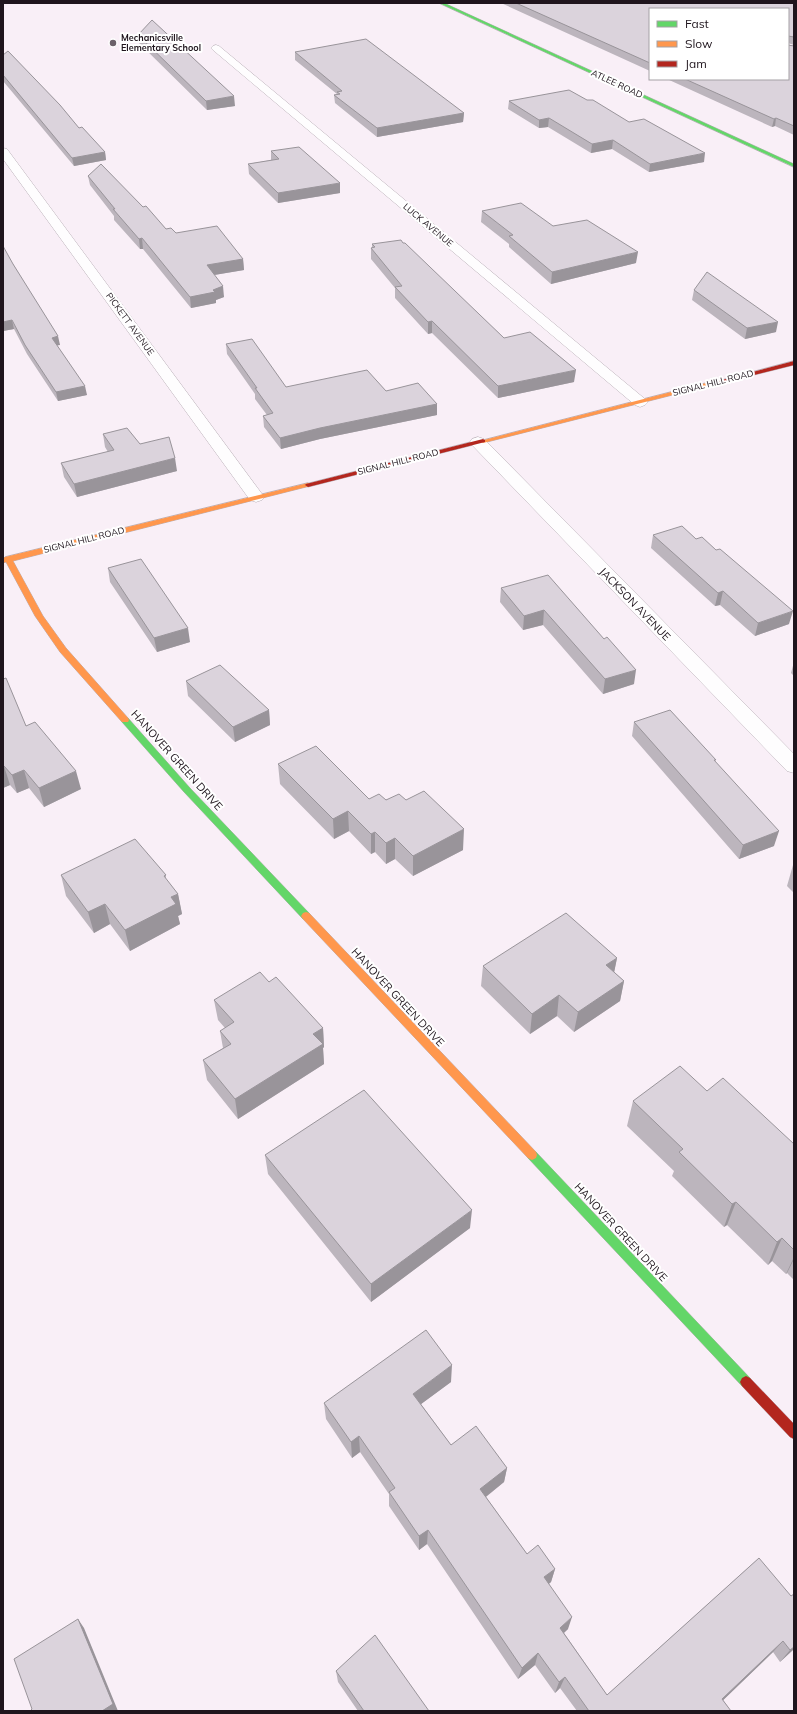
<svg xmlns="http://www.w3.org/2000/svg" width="797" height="1714" font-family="Mulish,sans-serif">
<rect width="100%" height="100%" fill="#f9eff7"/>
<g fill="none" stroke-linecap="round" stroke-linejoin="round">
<defs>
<path id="street" d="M216 45 219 46 645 399 648 402 645 405 640 407 635 405 213 50 211 48 213 46Z
M3 148 7 149 262 494 264 497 262 500 256 502 250 500 3 159Z
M478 437 484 439 794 754V773L787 771 472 445 470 442 472 439Z"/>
<path id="fast" d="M439 3H444L794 164V167Z
M125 717 128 718 190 788 309 913 311 916 309 919H303L184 792 122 722 121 720 122 718Z
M532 1150 536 1152 750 1378 752 1382 750 1386 746 1388 742 1386 528 1158 527 1155 528 1152Z"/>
<path id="slow" d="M714 381 716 382V384L483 443 480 441Z
M308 483 311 485 310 486 13 561 43 616 66 648 128 718 129 720 128 722H122L60 652 35 616 6 562 3 563V559L5 557Z
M306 912 309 913 536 1152 537 1155 536 1158 532 1160 528 1158 303 919 301 916 303 913Z"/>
<path id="jam" d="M794 361V365L714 385 711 383Z
M483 439 485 440V442L308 487 305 485 306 484Z
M746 1376 750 1378 794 1424V1439L790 1437 742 1386 740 1382 742 1378Z"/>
</defs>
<use href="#street" stroke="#b9afb7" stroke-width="1"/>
<use href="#fast" stroke="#b9afb7" stroke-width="1"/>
<use href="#slow" stroke="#b9afb7" stroke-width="1"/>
<use href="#jam" stroke="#b9afb7" stroke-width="1"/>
<use href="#street" fill="#fefdfe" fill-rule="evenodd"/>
<use href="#fast" fill="#63d668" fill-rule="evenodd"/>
<use href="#slow" fill="#ff974d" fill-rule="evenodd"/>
<use href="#jam" fill="#b3261e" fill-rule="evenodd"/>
</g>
<path fill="#bcb5bd" d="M501 3H794V45L788 43V45L794 46V135L775 126 772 127 667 79H788L650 9V71Z
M138 35 235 106 207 110 139 43Z
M295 52 464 113 463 122 377 137 335 103 334 95 337 94 295 60Z
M3 55 79 128 105 152 106 160 74 166 3 81Z
M509 101 629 122 704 162 649 172 612 149 591 153 548 127 539 128 508 109Z
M271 151 340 193 278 203 249 174 248 164 271 160Z
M88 176 143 207 166 229 243 259 244 270 214 275 224 297 216 300V303L191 308 143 249H140L114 220V216L90 185Z
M482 211 553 226 636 263 551 284 509 247V244L481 222Z
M403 243 504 338 574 382 498 398 432 333 428 334 395 298V288L371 259V248H372V244Z
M13 264 60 345H57L87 395 58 401 27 354 14 329 3 331Z
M694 290 776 332 745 339 692 300Z
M226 344 286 387 386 391 437 404V415L320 439 281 449 264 427 263 416 267 415 255 399V394L227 354Z
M103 434 140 444 177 471 77 497 64 477 61 463 108 452 105 447Z
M653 535 696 539 789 624 755 636 720 605 715 606 651 548Z
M108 568 190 642 157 652 110 582Z
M501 588 604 639 634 684 603 694 543 625 523 630 500 602Z
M794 662V676L791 673Z
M3 679 26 726 81 789 44 807 29 788 17 793 10 785 3 788Z
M186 681 269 710 270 725 235 742 188 696Z
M634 722 774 846 739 859 632 736Z
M278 764 369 799 406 800 463 850 413 876 395 859 386 864 375 852 371 854 349 831 334 839 280 784Z
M793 865H794V893L787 886Z
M61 875H166V880L178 894 182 914 178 916 180 924 130 951 110 924 94 933 66 896Z
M617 958 614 972 624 981 620 1001 574 1032 557 1016 530 1034 481 986 483 966Z
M269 982 323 1028 324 1047 323 1048 324 1064 238 1119 207 1080 203 1060 223 1048 220 1031 225 1028 218 1020 214 1000Z
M707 1091 794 1144V1280L787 1273 786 1274 772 1261 768 1265 727 1225 724 1227 672 1176 674 1171 627 1126 633 1101Z
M265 1155 470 1228 371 1302 268 1174Z
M451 1382 421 1404 451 1445 507 1468 504 1482 486 1497 527 1554 555 1569 551 1582 549 1584 568 1629 564 1633 607 1695 759 1558 794 1649 780 1662 773 1652 723 1700 731 1711H577L560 1688 555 1693 535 1665 518 1679 427 1544 419 1550 389 1506V1494L360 1452 352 1458 326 1419 324 1403Z
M336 1671 429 1711H358L338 1682Z"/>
<path fill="#99949a" d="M234 96 235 106 207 110 206 101Z
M464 113 463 122 377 137V128Z
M549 118 548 127 539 128V120Z
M776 118 775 126 772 127 774 119Z
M613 140 612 149 591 153 592 144Z
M105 152 106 160 74 166 72 158Z
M705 153 704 162 649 172 650 164Z
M340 183V193L278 203V193Z
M142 238 143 249H140L139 239Z
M638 252 636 263 551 284 552 272Z
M243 259 244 270 208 276 207 265Z
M223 286 224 297 216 300V303L191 308 190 297Z
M12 320 14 329 3 331V322Z
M432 321V333L428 334V322Z
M778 322 776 332 745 339 747 328Z
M58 336 60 345 54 346 52 338Z
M576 370 574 382 498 398V386Z
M85 386 87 395 58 401 56 392Z
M437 404V415L320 439 281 449 280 438 320 428Z
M175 458 177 471 77 497 74 484Z
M723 591 720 605 715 606 718 593Z
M544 610 543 625 523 630 524 616Z
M793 611 789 624 755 636 758 623Z
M188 628 190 642 157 652 154 638Z
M636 670 634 684 603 694 605 679Z
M269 710 270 725 235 742 233 727Z
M4 766 10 785 3 788V767Z
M24 770 29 788 17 793 12 775Z
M76 771 81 789 44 807 39 788Z
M348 811 349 831 334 839 333 819Z
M464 829 463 850 413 876V856Z
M779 831 774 846 739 859 743 845Z
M375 832V852L371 854V834Z
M395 838V859L386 864V843Z
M178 894 182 914 178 916 180 924 130 951 125 930 171 897Z
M105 904 110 924 94 933 88 912Z
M617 958 613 978 606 965Z
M624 981 620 1001 574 1032 578 1012Z
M559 995 557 1016 530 1034 532 1014Z
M323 1028 324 1047 323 1048 324 1064 238 1119 235 1099 313 1034Z
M736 1202 727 1225 724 1227 732 1204Z
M472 1210 470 1228 371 1302V1284Z
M782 1238 772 1261 768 1265 777 1242Z
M794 1257V1259L787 1273 786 1274Z
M452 1365 451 1382 413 1410V1394Z
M359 1436 360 1452 352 1458 351 1442Z
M507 1468 504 1482 478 1503 480 1489Z
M428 1530 427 1544 419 1550V1536Z
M555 1569 551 1582 540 1590 544 1577Z
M572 1617 568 1629 556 1640 560 1628Z
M78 1619 84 1628 118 1711H102Z
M783 1641 773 1652 714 1709 722 1699Z
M794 1647V1649L780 1662 790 1650Z
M538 1653 535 1665 518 1679 522 1668Z
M565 1677 560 1688 555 1693 559 1682Z"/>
<path fill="#dbd3dc" stroke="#99949a" d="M516 3H794V37L788 36V45L794 46V126L776 118 774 119 685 79H788V9H650V63Z
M152 20 234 96 206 101 138 35Z
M366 39 464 113 377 128 334 95 340 94 337 92 342 91 295 52Z
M8 51 60 105 79 128 82 127 105 152 72 158 3 75V55Z
M569 90 587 100H593L629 122 644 119 705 153 650 164 613 140 592 144 549 118 539 120 509 101Z
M299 147 340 183 278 193 248 164 279 159 271 151Z
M101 164 143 207 146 206 166 229 171 228 176 233 217 226 243 259 207 265 223 286 213 290 215 292 190 297 142 238 139 239 113 209H115L88 176Z
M521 203 553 226 587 220 638 252 552 272 509 236 513 235 482 211Z
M401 240 403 243H405L504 338 530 332 576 370 498 386 432 321 428 322 395 287 402 286 371 248 375 247 372 244Z
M3 246 13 264 58 336 52 338 85 386 56 392 25 345 12 320 3 322Z
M707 272 778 322 747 328 694 290Z
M252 339 286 387 367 370 386 391 418 383 437 404 320 428 280 438 263 416 273 413 255 388H257L226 344Z
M127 428 140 444 169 437 175 458 74 484 61 463 114 450 103 434Z
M682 526 696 539 702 537 716 550 720 549 793 611 758 623 723 591 718 593 653 535Z
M141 559 188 628 154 638 108 568Z
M548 575 604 639 607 637 636 670 605 679 544 610 524 616 501 588Z
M220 665 269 710 233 727 186 681Z
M6 678 26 726 35 722 76 771 39 788 24 770 12 775 4 766 3 767V679Z
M670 710 716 760H714L779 831 743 845 634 722Z
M316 746 369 799 379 794 386 800 399 794 406 800 424 791 464 829 413 856 395 838 386 843 375 832 371 834 348 811 333 819 278 764Z
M135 839 166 875 164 876 178 894 171 897 176 904 125 930 105 904 88 912 61 875Z
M566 913 617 958 606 965 624 981 578 1012 559 995 532 1014 483 966Z
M260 972 269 982 276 977 323 1028 313 1034 323 1044 235 1099 203 1060 231 1044 220 1031 234 1022 214 1000Z
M680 1066 707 1091 723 1078 794 1144V1250L782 1238 777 1242 736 1202 732 1204 679 1152 683 1149 633 1101Z
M364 1090 472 1210 371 1284 265 1155Z
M426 1330 452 1365 413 1394 451 1445 476 1426 507 1468 480 1489 527 1554 538 1545 555 1569 544 1577 572 1617 560 1628 607 1695 759 1558 791 1596 794 1594V1647L790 1650 783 1641 722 1699 731 1711H589L565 1677 559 1682 538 1653 522 1668 428 1530 419 1536 389 1492 395 1488 359 1436 351 1442 324 1403Z
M78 1619 113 1704 102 1711H30L32 1709 14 1659Z
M375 1635 429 1711H364L336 1671Z"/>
<circle fill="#6b6169" stroke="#fff" stroke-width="1.5" cx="113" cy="43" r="4"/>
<g text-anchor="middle" stroke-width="4" stroke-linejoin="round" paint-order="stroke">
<g font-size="9" font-weight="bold" fill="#1f151d" stroke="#fff" text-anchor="start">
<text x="121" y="41">Mechanicsville<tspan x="121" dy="10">Elementary School</tspan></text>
</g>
<g font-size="9" fill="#1f151d" stroke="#fff">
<text transform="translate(617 84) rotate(25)" y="3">ATLEE ROAD</text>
<text transform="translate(428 225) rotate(40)" y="3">LUCK AVENUE</text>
<text transform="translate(130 324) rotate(54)" y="3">PICKETT AVENUE</text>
<text transform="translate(713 383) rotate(-14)" y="3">SIGNAL HILL ROAD</text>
<text transform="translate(398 462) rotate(-14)" y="3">SIGNAL HILL ROAD</text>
<text transform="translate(84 540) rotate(-14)" y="3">SIGNAL HILL ROAD</text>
</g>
<g font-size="11" fill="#1f151d" stroke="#fff">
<text transform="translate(635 604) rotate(46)" y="4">JACKSON AVENUE</text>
<text transform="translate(177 760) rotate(48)" y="4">HANOVER GREEN DRIVE</text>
<text transform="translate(398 997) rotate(47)" y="4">HANOVER GREEN DRIVE</text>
<text transform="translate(621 1232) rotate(47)" y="4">HANOVER GREEN DRIVE</text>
</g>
</g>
<rect width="797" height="1714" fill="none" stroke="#1f151d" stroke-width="8"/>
<rect x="649" y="8" width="140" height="72" fill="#ffffff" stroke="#a5a1a5"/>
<rect x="657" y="21" width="20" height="6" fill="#63d668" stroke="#a5a1a5"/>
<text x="685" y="28" font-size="12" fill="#1f151d">Fast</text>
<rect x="657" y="41" width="20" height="6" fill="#ff974d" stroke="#a5a1a5"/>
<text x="685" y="48" font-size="12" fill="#1f151d">Slow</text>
<rect x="657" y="61" width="20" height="6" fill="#b3261e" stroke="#a5a1a5"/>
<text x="685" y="68" font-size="12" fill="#1f151d">Jam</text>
</svg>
